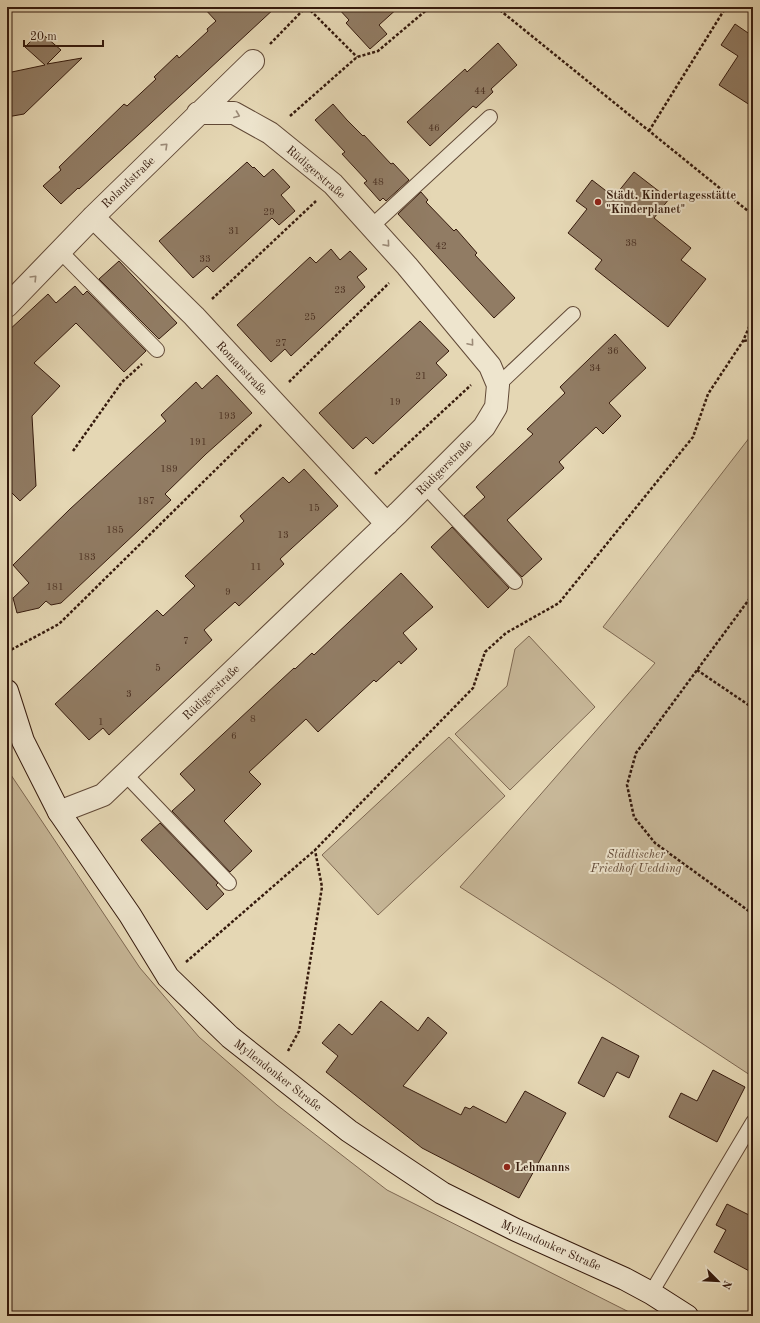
<svg xmlns="http://www.w3.org/2000/svg" width="760" height="1323" font-family="'Old Standard TT',serif">
<rect width="100%" height="100%" fill="#e5d7b4"/>
<filter id="stains"><feTurbulence type="fractalNoise" baseFrequency=".005" numOctaves="4"/><feColorMatrix values="0 0 0 0 .2 0 0 0 0 .09 0 0 0 0 .02 0 0 0 .5 -.17"/></filter>
<radialGradient id="worn" r=".72"><stop offset=".6" stop-color="#630" stop-opacity="0"/><stop offset="1" stop-color="#630" stop-opacity=".3"/></radialGradient>
<path fill="#c7b798" stroke="#7e6852" d="M753 433V1077L615 986 460 887 655 663 603 627Z
M529 636 595 707 510 790 455 734 507 686 515 649Z
M449 737 505 796 378 915 322 855Z
M7 769 140 968 199 1037 277 1105 387 1190 637 1316H7Z"/>
<path fill="#917c64" stroke="#351a0d" d="M203 7H276L138 135 79 189 78 188 61 204 43 186 61 170 59 167 124 104 127 106 156 79 154 77 177 55 179 58 208 31 207 29 216 21Z
M337 7H399L379 25 387 34 370 49 346 23 349 20Z
M735 24 751 35 753 32V107L719 85 738 56 721 45Z
M40 32 61 50 47 64 82 58 24 114 7 117V73L45 65 25 47Z
M498 43 517 65 491 89 493 92 476 108 473 106 430 146 407 122 465 69 467 72Z
M333 104 347 120 363 136 364 135 391 164 393 163 409 180 386 201 383 198 380 201 364 183 367 181 342 154 345 152 315 120Z
M247 162 253 168 254 167 264 177 273 169 290 187 281 195 295 211 279 225 272 218 213 272 207 266 193 278 159 241Z
M634 172 669 199 654 218 691 248 681 260 706 279 668 327 595 269 602 260 568 233 587 209 576 201 592 180 614 197Z
M421 192 428 200 426 202 454 231 456 229 477 253 475 255 515 298 494 318 398 214Z
M331 249 340 260 350 251 367 269 357 277 365 287 291 356 285 349 271 362 237 325 310 257 316 263Z
M119 261 177 323 159 339 99 279Z
M75 286 83 295 87 291 146 351 124 372 76 323 34 363 60 386 32 416 36 486 20 501 10 491 9 455H7V332L48 294 56 303Z
M420 321 449 351 436 363 447 375 373 444 366 437 353 449 319 413Z
M615 334 646 368 609 403 621 416 603 434 596 427 559 462 564 468 507 520 542 559 522 577 464 516 485 497 476 487 533 434 527 429 565 393 560 387Z
M217 375 252 413 206 454 165 494 171 500 61 603 51 605 46 601 39 608 17 613 13 598 29 583 13 565 70 509 166 421 161 415 196 382 202 389Z
M304 469 338 506 280 559 284 564 239 606 235 602 204 630 212 640 109 735 103 728 89 740 55 704 157 610 163 616 195 586 185 576 244 521 240 516 283 477 289 483Z
M452 527 509 588 488 608 431 547Z
M401 573 433 607 403 633 417 649 401 664 399 661 376 682 374 680 319 731 318 732 306 719 249 772 261 784 224 821 252 851 230 872 172 811 195 790 180 774 294 668 295 669 312 653 314 655Z
M160 823 218 883 216 885 224 894 207 910 141 840Z
M381 1001 418 1031 428 1017 447 1033 403 1086 461 1115 465 1107 470 1109 473 1106 506 1123 525 1091 566 1113 519 1198 422 1148 326 1072 338 1056 322 1043 339 1024 352 1035Z
M602 1037 639 1056 629 1078 617 1072 604 1097 578 1083Z
M713 1070 745 1087 717 1142 669 1117 681 1093 697 1101Z
M727 1204 753 1217V1273L714 1252 726 1230 716 1225Z"/>
<g fill="none" stroke-linecap="round" stroke-linejoin="round">
<defs>
<path id="lane" d="M372 226 490 117
M60 251 157 350
M498 385 573 314
M425 486 515 582
M125 774 229 883
M651 1293 753 1122"/>
<path id="street" d="M93 217 194 316 387 524
M7 306 93 217 253 61
M59 812 103 795 398 513 484 427 496 407 498 385 490 366 407 266 333 184 270 133 234 113H198"/>
<path id="secondary" d="M7 691 23 741 59 812 130 915 168 977 230 1037 349 1131 442 1193 516 1230 625 1279 651 1293 687 1316"/>
</defs>
<use href="#lane" stroke="#614937" stroke-width="16"/>
<use href="#street" stroke="#614937" stroke-width="24"/>
<use href="#secondary" stroke="#351a0d" stroke-width="24"/>
<path stroke="#351a0d" stroke-width="2.5" stroke-dasharray="3 2" stroke-linecap="butt" d="M307 7 357 57
M496 7 753 215
M270 44 306 7
M290 116 357 57 378 51 430 7
M649 131 726 7
M212 299 316 201
M744 341 753 339
M289 382 389 283
M73 451 122 382 142 364
M375 474 471 385
M753 594 636 753 627 785 634 817 655 843 753 914
M7 652 59 624 262 424
M697 670 753 708
M186 962 315 850 473 688 485 652 506 633 559 603 693 437 708 394 743 341 753 318
M288 1051 299 1031 322 887 315 850"/>
<use href="#lane" stroke="#eee5ce" stroke-width="14"/>
<use href="#street" stroke="#eee5ce" stroke-width="22"/>
<use href="#secondary" stroke="#eee5ce" stroke-width="22"/>
</g>
<defs><path id="oneway-chevron" d="M-2-3.5L2.5 0L-2 3.5" fill="none" stroke-width="1.6" stroke-linecap="round" stroke-linejoin="round"/></defs>
<g stroke="#9b8a77">
<use href="#oneway-chevron" transform="translate(237 115) rotate(21)"/>
<use href="#oneway-chevron" transform="translate(165 146) rotate(-44)"/>
<use href="#oneway-chevron" transform="translate(387 244) rotate(49)"/>
<use href="#oneway-chevron" transform="translate(34 278) rotate(-46)"/>
<use href="#oneway-chevron" transform="translate(471 343) rotate(50)"/>
</g>
<g fill="#8f2418" stroke="#eee5ce" stroke-width="1.5">
<circle cx="598" cy="202" r="4"/>
<circle cx="507" cy="1167" r="4"/>
</g>
<g text-anchor="middle" stroke-width="4" stroke-linejoin="round" paint-order="stroke">
<g font-size="10" fill="#4c3223">
<text x="480" y="94">44</text>
<text x="434" y="131">46</text>
<text x="378" y="185">48</text>
<text x="269" y="215">29</text>
<text x="234" y="234">31</text>
<text x="631" y="246">38</text>
<text x="441" y="249">42</text>
<text x="205" y="262">33</text>
<text x="340" y="293">23</text>
<text x="310" y="320">25</text>
<text x="281" y="346">27</text>
<text x="613" y="354">36</text>
<text x="595" y="371">34</text>
<text x="421" y="379">21</text>
<text x="395" y="405">19</text>
<text x="227" y="419">193</text>
<text x="198" y="445">191</text>
<text x="169" y="472">189</text>
<text x="146" y="504">187</text>
<text x="314" y="511">15</text>
<text x="115" y="533">185</text>
<text x="283" y="538">13</text>
<text x="87" y="560">183</text>
<text x="256" y="570">11</text>
<text x="55" y="590">181</text>
<text x="228" y="595">9</text>
<text x="186" y="644">7</text>
<text x="158" y="671">5</text>
<text x="129" y="697">3</text>
<text x="253" y="722">8</text>
<text x="101" y="725">1</text>
<text x="234" y="739">6</text>
</g>
<g font-size="12" fill="#351a0d" stroke="#eee5ce">
<text transform="translate(316 172) rotate(41)" y="4">Rüdigerstraße</text>
<text transform="translate(128 182) rotate(-44)" y="4">Rolandstraße</text>
<text transform="translate(242 368) rotate(47)" y="4">Romanstraße</text>
<text transform="translate(444 467) rotate(-45)" y="4">Rüdigerstraße</text>
<text transform="translate(211 692) rotate(-44)" y="4">Rüdigerstraße</text>
<text transform="translate(278 1075) rotate(38)" y="4">Myllendonker Straße</text>
<text transform="translate(551 1245) rotate(24)" y="4">Myllendonker Straße</text>
</g>
<g font-size="12" font-weight="bold" fill="#351a0d" stroke="#eee5ce" text-anchor="start">
<text x="606" y="199">Städt. Kindertagesstätte<tspan x="606" dy="14">"Kinderplanet"</tspan></text>
<text x="515" y="1171">Lehmanns</text>
</g>
<g font-size="12" font-style="italic" fill="#614937" stroke="#eee5ce">
<text x="636" y="858">Städtischer<tspan x="636" dy="14">Friedhof Uedding</tspan></text>
</g>
</g>
<rect width="760" height="1323" fill="none" stroke="#e5d7b4" stroke-width="24"/>
<rect x="8" y="8" width="744" height="1307" fill="none" stroke="#351a0d" stroke-width="2"/>
<rect x="12" y="12" width="736" height="1299" fill="none" stroke="#351a0d"/>
<g transform="translate(718 1281) rotate(114)" stroke="#eee5ce" stroke-width="3" paint-order="stroke">
<path d="M0-3L7 15L0 10L-7 15Z" fill="#351a0d"/>
<text y="-6" font-size="11" font-weight="bold" text-anchor="middle" fill="#351a0d">N</text>
</g>
<path d="M24 40v6h79v-6" fill="none" stroke="#351a0d" stroke-width="2"/>
<text x="30" y="40" font-size="12" fill="#351a0d" stroke="#eee5ce" stroke-width="3" paint-order="stroke">20 m</text>
<rect width="100%" height="100%" filter="url(#stains)"/>
<rect width="100%" height="100%" fill="url(#worn)"/>
</svg>
